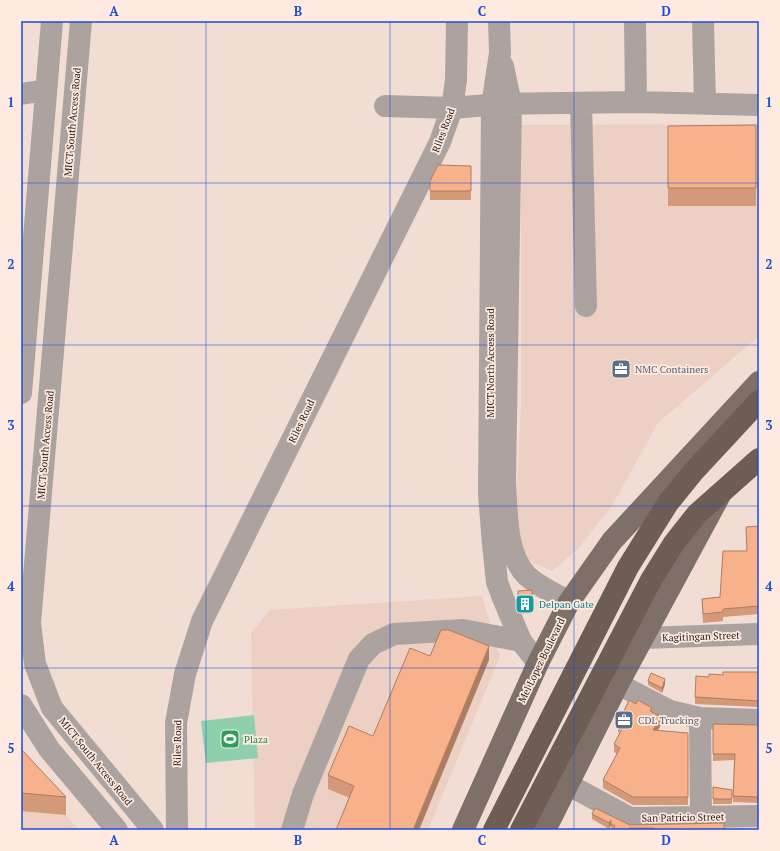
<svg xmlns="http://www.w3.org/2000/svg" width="780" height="851" font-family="'PT Serif',serif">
<rect width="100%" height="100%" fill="#f1ddd4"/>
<path fill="#ecd0c4" d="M759 124V336L658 423 613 504 578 549 552 571 527 560 516 518 521 403V125Z
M482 596 500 656 428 830H255L251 633 270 610Z
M21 767 66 815 79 830H21Z"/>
<path fill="#8ed0ae" d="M254 715 258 758 206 763 201 721Z"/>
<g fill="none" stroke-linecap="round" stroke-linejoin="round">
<path stroke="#aca3a0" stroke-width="22" d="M81 21 30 623 35 664 52 708 153 830
M499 21 500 53 492 106 489 494 493 544 497 582 503 598 521 641 538 663
M635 21 636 102
M703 21 705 104
M503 66 511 104 505 481C507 510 505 554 527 576 539 587 556 594 569 602
M21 94 46 90
M581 103 586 306
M385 106 452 108 499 104 636 102 759 105
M21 393 52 21
M643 638 759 634
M618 684 670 711 700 718 759 720
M21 705 49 749 117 830
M700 718 701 817
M567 784 630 818 759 816
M177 830 176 723 185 674 202 621 440 142 452 108 456 80 457 21
M292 830 303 794 359 659 373 644 394 634 463 630 521 641"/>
<path stroke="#7f6f69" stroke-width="22" d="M463 830 538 663 569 602 612 541 759 382
M545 830 618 684 720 495"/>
<path stroke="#6e5d55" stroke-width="22" d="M494 830 628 567 668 503 693 472 759 401
M521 830 651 580 674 543 697 514 759 459"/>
</g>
<path fill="#d49978" d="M756 125V206H668V126Z
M471 166V200H430V181Z
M759 526V614L723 617V621L703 623 702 607V599L720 597 747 551 746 527Z
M518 591 533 608V613L523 614 518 602Z
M430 656 489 660 350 798 328 789V775L373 736Z
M759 672V707L695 704V697L709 677 723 675Z
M648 681 665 684 662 693 648 685Z
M652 712 661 725 657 731 688 733V805H633L603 788V780L617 754 614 752V744L620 733 618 732V724Z
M713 724 759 725V803L733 802 734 760 713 761Z
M21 749 66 797V815L21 811Z
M713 787 732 790V804H713Z
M592 814 630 825 724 830H612L611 826 609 829 592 819Z"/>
<path fill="#ad7d62" d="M489 646V660L419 830H413Z
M665 679V684L662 693V688Z
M661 717V725L653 738V730Z
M611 820V825L609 829V823Z"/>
<path fill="#f7b28c" stroke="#ad7d62" d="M756 125V188H668V126Z
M438 165 471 166V191H430V181Z
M759 526V606L723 609V612L703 614 702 599 720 597 723 551H747L746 527Z
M532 590 533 608 523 609 518 598V591Z
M441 630H449L489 646 413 830H336L354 786 328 775 349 726 373 736 410 648 430 656Z
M723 672H759V701L695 697 696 676 709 677V674L723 675Z
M651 673 665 679 662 688 648 681Z
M629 700 636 704 638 700 652 708 650 711 661 717 653 730 688 733V797H633L603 780 620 748 614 744 623 727 618 724Z
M713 724 759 725V797L733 796 735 754H713Z
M21 749 66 797 21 793Z
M713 787 732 790V799H713Z
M595 808 630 825 724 823V830H654V828H629V830H614L615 826 611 824V820L609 823 592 814Z"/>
<path fill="none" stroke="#1d4ed8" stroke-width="1" stroke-opacity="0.55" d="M206 21V830M390 21V830M574 21V830M21 183H759M21 345H759M21 506H759M21 668H759"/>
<defs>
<symbol id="office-square" viewBox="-11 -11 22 22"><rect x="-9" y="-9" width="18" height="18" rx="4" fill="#5c6f8a" stroke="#ffeae1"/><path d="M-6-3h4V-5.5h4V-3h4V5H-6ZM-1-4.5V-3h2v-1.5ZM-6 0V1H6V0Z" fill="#fff"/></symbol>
<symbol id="building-square" viewBox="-11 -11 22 22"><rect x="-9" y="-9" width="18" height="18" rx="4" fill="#0f9aa8" stroke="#ffeae1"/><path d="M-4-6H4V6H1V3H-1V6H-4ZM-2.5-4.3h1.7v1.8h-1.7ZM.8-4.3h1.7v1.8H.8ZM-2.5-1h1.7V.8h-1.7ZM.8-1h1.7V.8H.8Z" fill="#fff"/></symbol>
<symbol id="stadium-square" viewBox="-11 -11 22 22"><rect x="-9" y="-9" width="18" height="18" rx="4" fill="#2e9e5b" stroke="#ffeae1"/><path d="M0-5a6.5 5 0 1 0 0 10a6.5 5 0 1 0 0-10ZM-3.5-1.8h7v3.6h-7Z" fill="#fff"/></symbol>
</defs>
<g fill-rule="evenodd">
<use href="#office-square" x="610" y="358" width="22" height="22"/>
<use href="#building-square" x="514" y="593" width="22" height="22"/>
<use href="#office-square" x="613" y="709" width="22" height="22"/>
<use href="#stadium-square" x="219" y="728" width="22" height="22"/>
</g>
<g text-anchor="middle" stroke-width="3.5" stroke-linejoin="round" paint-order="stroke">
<g font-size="10" fill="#201916" stroke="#ffeae1">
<text transform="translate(72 122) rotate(-85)" y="4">MICT South Access Road</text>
<text transform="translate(443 130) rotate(-69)" y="4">Riles Road</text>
<text transform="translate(490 363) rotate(-90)" y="4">MICT North Access Road</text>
<text transform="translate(301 421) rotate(-64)" y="4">Riles Road</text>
<text transform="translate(45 445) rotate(-85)" y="4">MICT South Access Road</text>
<text transform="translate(701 636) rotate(-2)" y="4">Kagitingan Street</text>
<text transform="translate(541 660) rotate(-64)" y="4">Mel Lopez Boulevard</text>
<text transform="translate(177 743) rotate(-89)" y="4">Riles Road</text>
<text transform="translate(96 761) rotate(51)" y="4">MICT South Access Road</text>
<text transform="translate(683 817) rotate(-1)" y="4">San Patricio Street</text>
</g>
<g font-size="10" fill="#4e5e75" stroke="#ffeae1" text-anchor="start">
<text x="635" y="373">NMC Containers</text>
<text x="638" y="724">CDL Trucking</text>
</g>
<g font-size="10" fill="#0d838f" stroke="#ffeae1" text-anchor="start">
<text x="539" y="608">Delpan Gate</text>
</g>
<g font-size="10" fill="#27864d" stroke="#ffeae1" text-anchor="start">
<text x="244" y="743">Plaza</text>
</g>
</g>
<rect width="780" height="851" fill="none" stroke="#ffeae1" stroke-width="44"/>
<rect x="22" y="22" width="736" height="807" fill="none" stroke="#1d4ed8" stroke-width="1.5"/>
<g font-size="13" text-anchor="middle" font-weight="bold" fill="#1d4ed8">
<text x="114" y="16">A</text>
<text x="298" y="16">B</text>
<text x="482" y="16">C</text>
<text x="666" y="16">D</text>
<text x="11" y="107">1</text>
<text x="769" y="107">1</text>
<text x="11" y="269">2</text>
<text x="769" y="269">2</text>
<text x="11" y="430">3</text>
<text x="769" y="430">3</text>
<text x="11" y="591">4</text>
<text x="769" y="591">4</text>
<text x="11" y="753">5</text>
<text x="769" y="753">5</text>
<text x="114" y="845">A</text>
<text x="298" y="845">B</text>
<text x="482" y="845">C</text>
<text x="666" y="845">D</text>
</g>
</svg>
